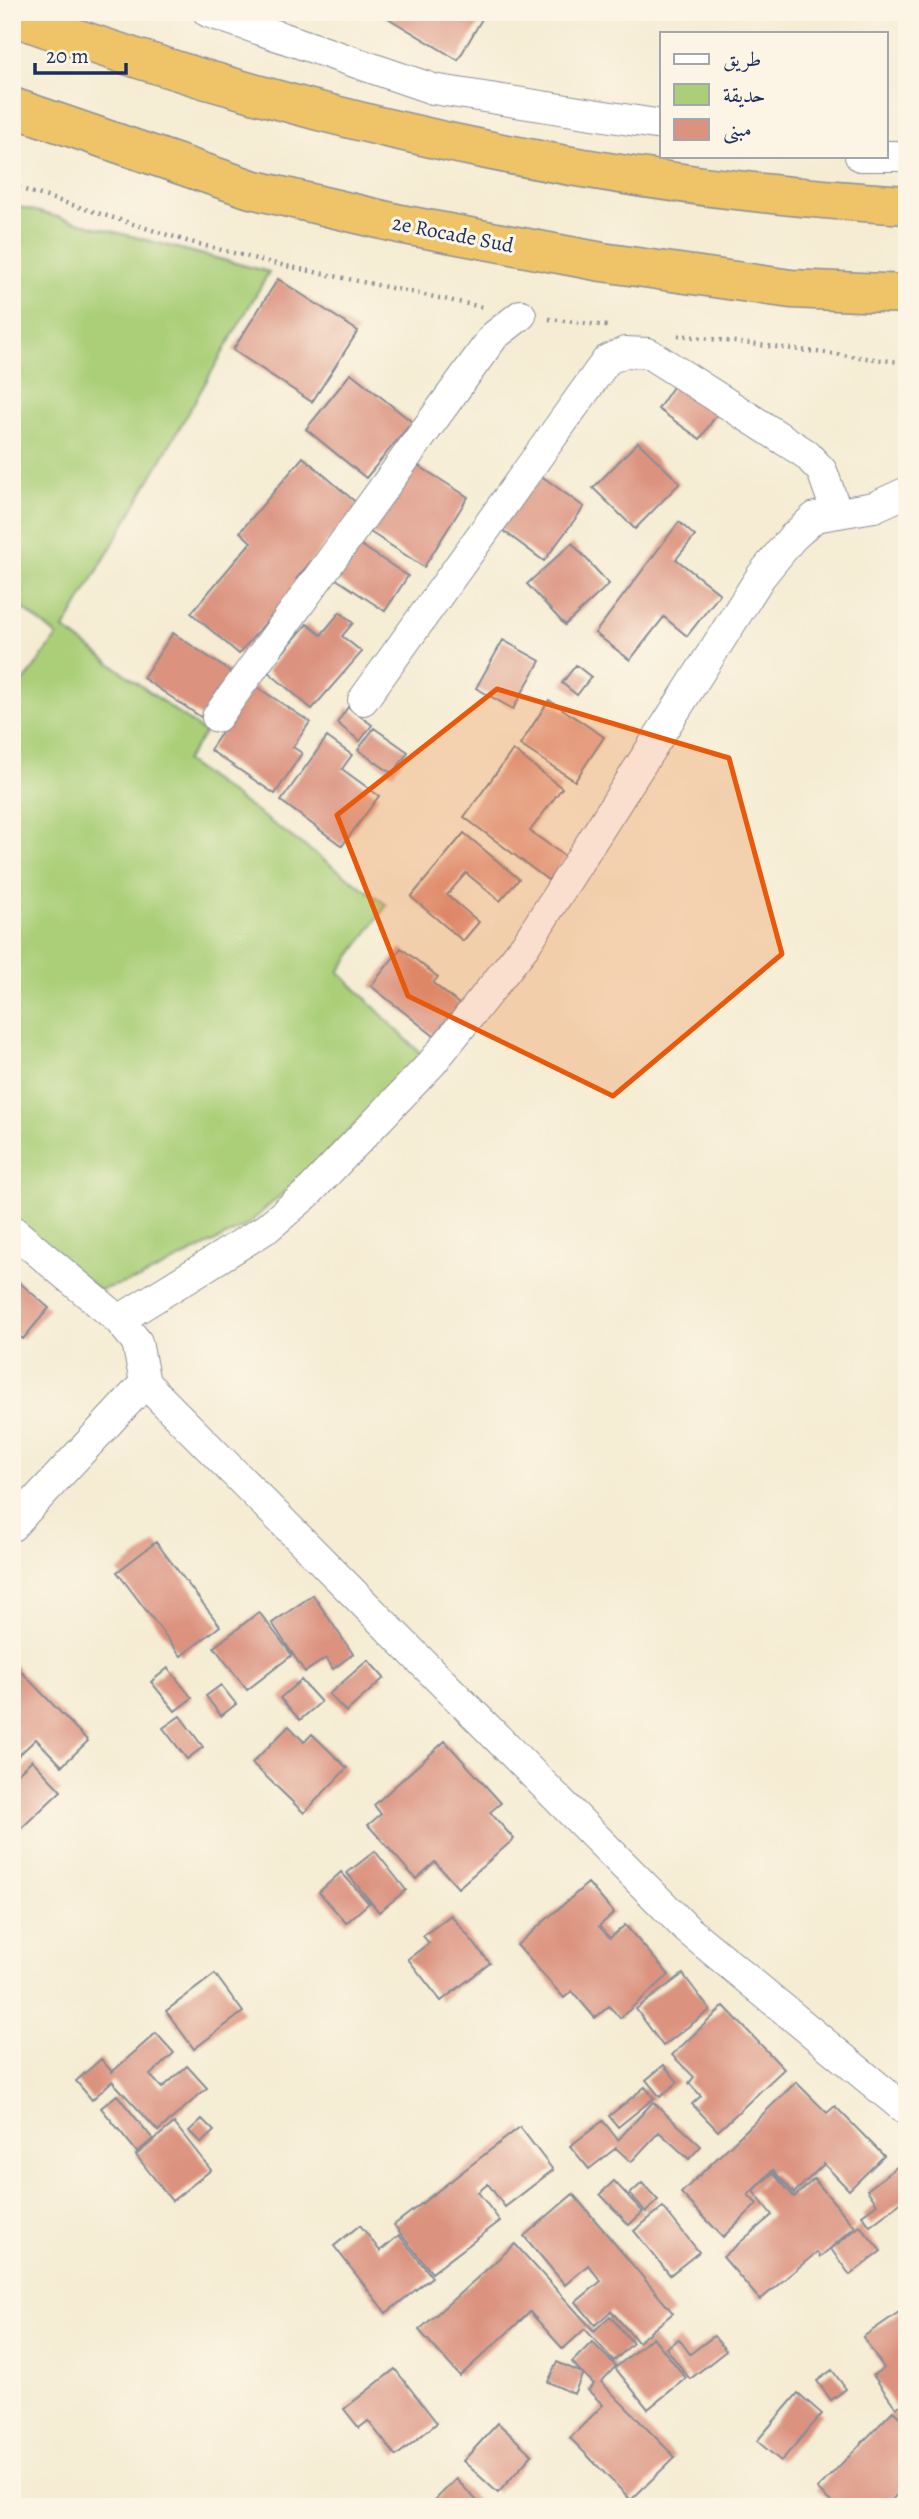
<svg xmlns="http://www.w3.org/2000/svg" width="919" height="2519" font-family="Alegreya,Amiri,serif">
<rect width="100%" height="100%" fill="#fcf5e5"/>
<filter id="ink" filterUnits="userSpaceOnUse"><feTurbulence type="fractalNoise" baseFrequency=".0143" numOctaves="2"/><feDisplacementMap in="SourceGraphic" scale="14" xChannelSelector="R" yChannelSelector="G"/><feConvolveMatrix kernelMatrix="1 2 1 2 8 2 1 2 1" color-interpolation-filters="sRGB"/></filter>
<filter id="wash" filterUnits="userSpaceOnUse"><feTurbulence type="fractalNoise" baseFrequency=".00686" numOctaves="4" result="noise"/><feDisplacementMap in="SourceGraphic" scale="28" xChannelSelector="R" yChannelSelector="G"/><feGaussianBlur stdDeviation="1.57" result="paint"/><feColorMatrix in="noise" values="0 0 0 0 0 0 0 0 0 0 0 0 0 0 0 0 0 1.4 0 .05"/><feComposite in="paint" operator="in"/></filter>
<g filter="url(#wash)">
<rect width="100%" height="100%" fill="#f5ecd3"/>
<path fill="#abcf79" stroke="#637f6c" stroke-width="2" d="M12 205 269 272 64 629 205 733 185 761 387 905 339 972 423 1056 319 1161 246 1226 139 1279 99 1290 12 1218V699L57 636 12 599Z"/>
<g id="blocks">
<path fill="#db937f" d="M378 12H486L458 60Z
M278 279 358 331 312 402 233 350Z
M351 373 412 422 366 478 306 429Z
M675 384 717 414 700 439 658 409Z
M638 442 680 483 635 529 593 488Z
M303 457 359 505 296 579 300 582 239 654 191 613 251 542 240 532Z
M411 461 468 497 424 567 367 530Z
M536 472 584 507 544 561 497 526Z
M679 522 695 536 676 559 720 594 687 636 664 617 630 660 595 633Z
M353 540 408 576 385 611 330 575Z
M572 543 609 584 565 625 527 584Z
M340 612 353 623 342 636 362 652 312 709 267 671 307 624 321 635Z
M173 633 231 672 201 717 143 678Z
M503 640 540 661 513 709 476 688Z
M576 665 591 677 577 695 562 683Z
M254 685 310 722 293 747 302 753 275 794 210 750Z
M549 700 604 737 575 781 520 745Z
M348 707 372 725 360 741 337 723Z
M374 728 408 752 393 774 358 750Z
M327 737 352 755 342 769 379 796 342 846 281 801Z
M513 750 562 788 530 831 566 857 548 880 464 817Z
M464 833 519 879 500 901 466 873 447 895 479 922 463 941 411 897Z
M401 948 438 977 433 983 459 1004 434 1036 371 986Z
M12 1276 49 1308 23 1339 12 1330Z
M156 1542 220 1626 181 1656 117 1572Z
M313 1595 353 1654 333 1669 326 1658 305 1672 272 1623Z
M259 1612 292 1655 247 1690 214 1647Z
M368 1660 384 1678 346 1712 329 1694Z
M12 1662 88 1741 62 1766 36 1739 18 1756 12 1749Z
M168 1668 192 1698 175 1711 151 1682Z
M301 1680 321 1702 300 1720 280 1698Z
M221 1685 236 1704 221 1716 206 1696Z
M180 1716 203 1747 187 1759 163 1728Z
M289 1726 304 1742 312 1734 347 1768 304 1813 252 1763Z
M445 1741 501 1803 490 1812 514 1839 458 1888 435 1862 416 1879 368 1825 381 1814 374 1805Z
M32 1760 61 1791 12 1837V1779Z
M375 1851 406 1890 379 1912 347 1873Z
M341 1872 369 1903 346 1923 319 1892Z
M588 1883 614 1913 599 1926 610 1938 625 1925 669 1975 620 2018 609 2006 595 2018 572 1991 564 1998 517 1945Z
M451 1915 490 1963 441 2001 408 1959 429 1943 423 1936Z
M215 1974 243 2012 194 2049 166 2011Z
M683 1974 710 2010 663 2046 636 2009Z
M724 2006 784 2069 718 2131 692 2104 701 2096 689 2083 694 2077 672 2055Z
M156 2033 174 2053 150 2075 162 2088 187 2066 207 2088 158 2131 112 2081 92 2100 76 2081 101 2059 112 2072Z
M664 2065 678 2082 660 2097 646 2080Z
M796 2082 827 2113 835 2106 884 2156 849 2190 824 2164 794 2193 773 2170 748 2195 757 2204 723 2237 681 2193Z
M645 2087 654 2098 618 2127 609 2116Z
M117 2095 153 2139 137 2152 101 2108Z
M653 2102 701 2146 689 2159 659 2132 631 2162 616 2148 589 2169 570 2146 603 2121 618 2140Z
M202 2119 214 2131 201 2143 189 2131Z
M174 2123 211 2170 172 2201 136 2155Z
M520 2127 553 2170 505 2207 488 2184 478 2192 500 2221 432 2273 394 2225Z
M906 2160 907 2198 870 2226 862 2215 877 2204 867 2190Z
M773 2173 794 2197 814 2179 855 2227 820 2257 817 2252 760 2300 723 2257 772 2215 753 2191Z
M614 2181 643 2212 629 2225 600 2194Z
M642 2183 658 2200 646 2212 630 2194Z
M573 2194 673 2313 638 2342 611 2311 595 2325 576 2302 601 2281 588 2265 565 2285 524 2236Z
M663 2207 699 2252 670 2275 634 2231Z
M360 2225 380 2251 399 2235 432 2277 386 2313 334 2246Z
M860 2226 881 2251 850 2275 831 2249Z
M515 2244 594 2331 610 2316 633 2343 614 2361 585 2329 563 2349 530 2312 460 2376 419 2330Z
M905 2308 907 2401 896 2408 873 2375 884 2368 863 2337Z
M714 2336 726 2351 690 2379 666 2348 679 2339 690 2354Z
M653 2337 686 2378 648 2409 615 2368Z
M592 2342 616 2366 601 2382 675 2457 631 2500 570 2438 603 2405 588 2390 594 2384 583 2373 574 2394 548 2382 557 2362 582 2373 572 2362Z
M395 2369 437 2423 396 2456 368 2421 359 2428 344 2409Z
M832 2370 846 2389 831 2400 817 2381Z
M798 2393 822 2414 781 2461 757 2441Z
M893 2411 907 2424V2484L885 2507H836L817 2489Z
M498 2423 532 2455 498 2493 463 2461Z
M456 2479 483 2507H435L432 2503Z"/>
</g>
</g>
<g filter="url(#ink)">
<use href="#blocks" fill-opacity="0" stroke="#888e98" stroke-width="2"/>
<g fill="none" stroke-linecap="round" stroke-linejoin="round">
<defs>
<path id="street" d="M208 12 433 89 662 125
M860 156H907
M363 700 607 360 625 352 648 353 806 454 822 471 837 513
M217 717 494 336 521 315
M12 1230 119 1320 267 1228 308 1193 432 1063 525 946 761 576 792 538 815 517 874 507 907 492
M145 1383 688 1930 907 2111
M12 1526 145 1383 137 1342 119 1320"/>
<path id="highway" d="M12 16C299 119 602 188 907 205
M12 107 251 189 400 224 602 262 791 289 907 294"/>
</defs>
<use href="#street" stroke="#888e98" stroke-width="32"/>
<use href="#highway" stroke="#888e98" stroke-width="41"/>
<path stroke="#888e98" stroke-width="4.5" stroke-dasharray="2 5" stroke-linecap="butt" d="M12 186 187 241 272 263 482 307
M549 319 607 326
M678 335 907 363"/>
<use href="#street" stroke="#fff" stroke-width="30"/>
<use href="#highway" stroke="#efc469" stroke-width="38"/>
</g>
</g>
<path fill="#e8590c" fill-opacity="0.2" stroke="#e8590c" stroke-width="5" stroke-linejoin="round" d="M497 689 729 758 782 954 613 1096 408 996 337 815Z"/>
<g text-anchor="middle" stroke-width="6" stroke-linejoin="round" paint-order="stroke">
<g font-size="21" fill="#1b2f5e" stroke="#fcf5e5">
<text transform="translate(453 234) rotate(11)" y="7">2e Rocade Sud</text>
</g>
</g>
<rect width="919" height="2519" fill="none" stroke="#fcf5e5" stroke-width="42"/>
<rect x="660" y="32" width="228" height="126" fill="#fcf5e5" stroke="#a2a6af" stroke-width="2"/>
<rect x="674" y="54" width="35" height="10" fill="#ffffff" stroke="#a2a6af" stroke-width="2"/>
<text x="723" y="66" font-size="21" fill="#1b2f5e">طريق</text>
<rect x="674" y="84" width="35" height="21" fill="#abcf79" stroke="#a2a6af" stroke-width="2"/>
<text x="723" y="102" font-size="21" fill="#1b2f5e">حديقة</text>
<rect x="674" y="119" width="35" height="21" fill="#db937f" stroke="#a2a6af" stroke-width="2"/>
<text x="723" y="136" font-size="21" fill="#1b2f5e">مبنى</text>
<path d="M35 63v10h91v-10" fill="none" stroke="#1b2f5e" stroke-width="3.5"/>
<text x="46" y="63" font-size="21" fill="#1b2f5e" stroke="#fcf5e5" stroke-width="5" paint-order="stroke">20 m</text>
</svg>
